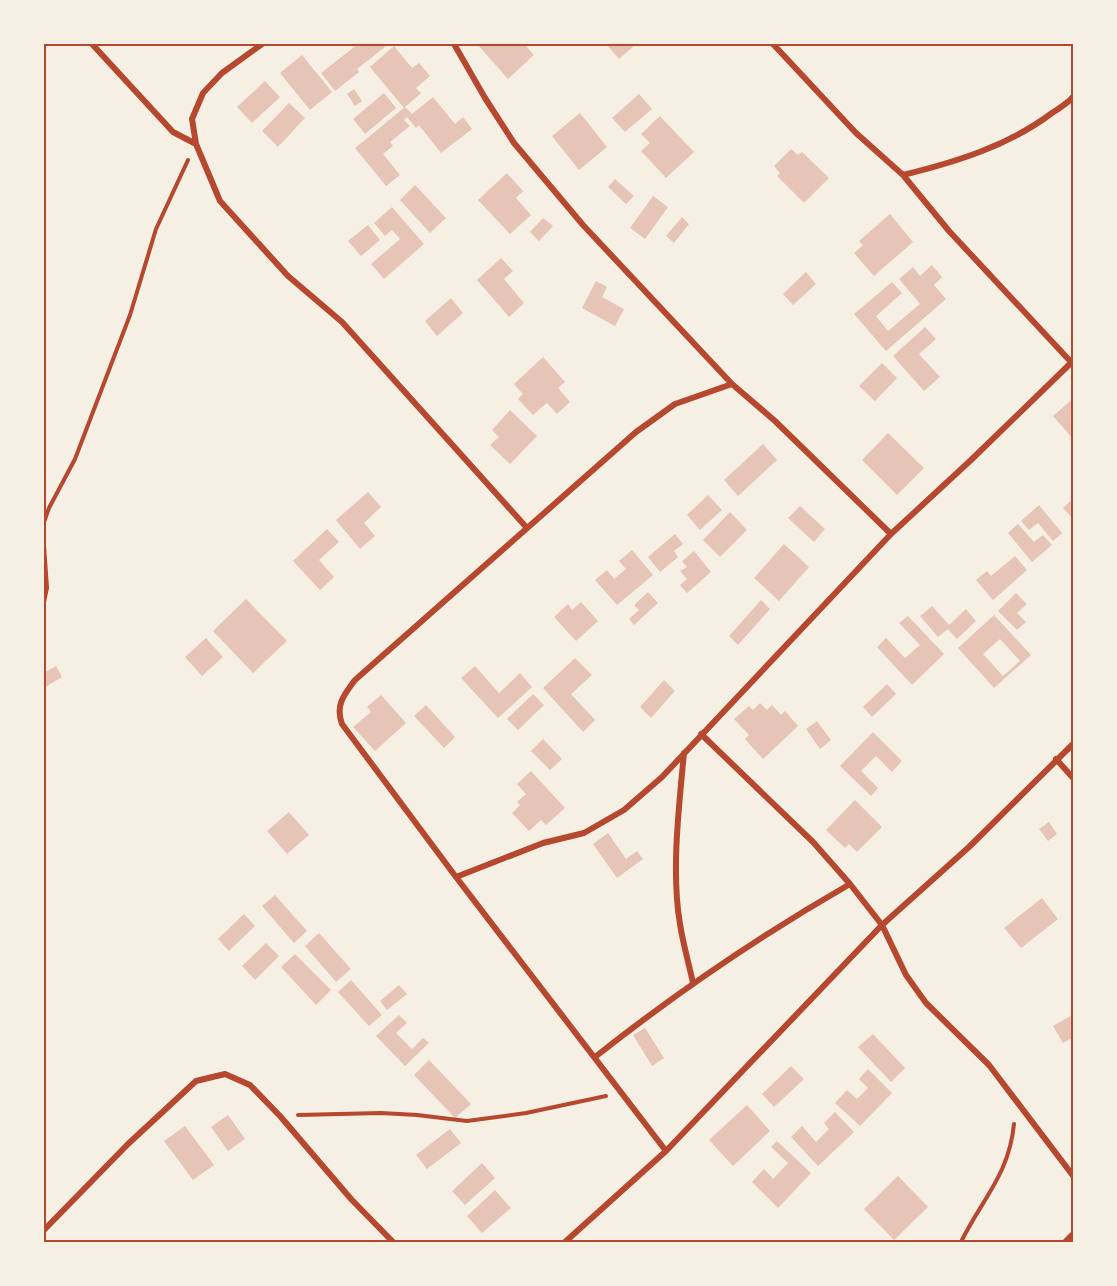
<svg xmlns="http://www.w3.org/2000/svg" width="1117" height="1286" font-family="Raleway,sans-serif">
<rect width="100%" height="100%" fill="#f6efe4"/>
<path fill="#e6c5b7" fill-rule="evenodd" d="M358 44H382L385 47 357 69 359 72 335 91 321 73Z
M480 44H524L534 55 508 79 478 45Z
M606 44H630L633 47 619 59Z
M394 46 412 68 419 63 430 76 416 88 421 93 404 108 370 67Z
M302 55 332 92 310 110 280 73Z
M265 81 280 97 252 123 237 107Z
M354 89 362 101 355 106 347 94Z
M384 93 396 108 365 134 353 119Z
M639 94 652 109 625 132 612 118Z
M433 97 455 124 463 117 472 129 441 153 419 125 416 128 407 117 404 120 410 126 390 142 393 146 383 154 400 175 386 186 355 148 405 107 412 114Z
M289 103 305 118 278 147 262 131Z
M580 113 607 147 579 170 552 136Z
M660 116 694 152 666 178 641 151 650 143 641 134Z
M791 149 798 155 802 152 829 178 804 203 777 176 780 173 774 166Z
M507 173 523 191 516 198 531 215 510 234 478 200Z
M615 179 634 196 626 204 608 187Z
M415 185 446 218 430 233 400 200Z
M653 196 668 207 645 239 630 228Z
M392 207 424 244 384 279 371 264 400 239 392 230 385 236 374 223Z
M890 214 913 242 874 276 854 253 863 245 859 241Z
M682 217 689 224 674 243 666 236Z
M543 218 553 226 539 241 530 232Z
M368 225 380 240 361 256 348 241Z
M501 258 513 271 504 279 524 303 509 317 477 280Z
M932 265 942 277 934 285 946 299 886 351 854 314 892 282 902 293 876 316 888 331 920 304 899 279 913 267 920 276Z
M806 272 816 284 793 305 783 294Z
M596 281 607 287 602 297 624 309 615 326 582 308Z
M451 298 463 313 437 336 425 321Z
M925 327 936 339 919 354 940 377 924 391 893 356Z
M543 357 565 382 558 388 570 402 557 414 547 403 533 415 518 399 523 394 514 384Z
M882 363 897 378 875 401 859 386Z
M1074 398V440L1053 416Z
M510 410 537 436 510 464 490 445 499 437 492 430Z
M888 433 924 468 897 495 862 460Z
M763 444 777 460 738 496 724 480Z
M368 492 381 507 364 523 375 536 360 549 336 520Z
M708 495 722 510 700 530 687 515Z
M1074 498V520L1063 508Z
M1039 505 1062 533 1053 541 1038 523 1029 530 1021 521Z
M800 506 825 529 814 542 788 518Z
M730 512 747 530 720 557 703 540Z
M1018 524 1034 542 1043 535 1052 545 1032 562 1008 533Z
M327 529 339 542 319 560 334 577 320 590 293 561Z
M675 534 683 544 674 551 678 557 660 572 648 557Z
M784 544 809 567 779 601 754 578Z
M632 550 653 575 617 605 595 580 607 570 614 579 626 569 619 561Z
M694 551 711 572 687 593 680 585 687 579 680 571 687 567 682 561Z
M1015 556 1027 570 993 600 976 580 987 571 991 576Z
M648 592 658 603 634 625 629 619 639 610 634 605Z
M1016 593 1027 604 1017 613 1026 622 1017 630 998 611Z
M246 599 287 641 253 673 213 631Z
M761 600 770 609 738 645 729 636Z
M581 602 598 621 576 641 554 617 568 604 572 610Z
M932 606 949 625 966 609 976 621 957 639 948 629 938 637 920 616Z
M994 615 1031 655 994 688 958 648ZM1000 639 1020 661 1003 676 983 654Z
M908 616 944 654 912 685 877 647 886 638 905 658 920 645 899 623Z
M206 638 223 657 202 676 185 657Z
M575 658 592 675 571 694 595 720 583 732 543 688Z
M56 666 62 677 44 688V673Z
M475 666 499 693 520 673 532 687 498 718 461 678Z
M664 680 675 691 651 718 640 707Z
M887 684 896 694 872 717 863 707Z
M533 694 544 705 518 730 507 719Z
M381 695 406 723 375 751 353 727 371 712 367 707Z
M760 703 767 710 772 705 781 715 785 711 798 726 763 759 745 739 749 735 734 719 749 706 753 710Z
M426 705 455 737 444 748 414 716Z
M817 721 831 740 820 749 806 729Z
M873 732 902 761 892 772 876 756 861 771 878 788 871 796 840 766Z
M543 739 562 759 550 770 531 751Z
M531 771 565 808 546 825 541 820 529 831 512 813 520 805 517 802 526 794 517 784Z
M855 800 882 827 857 852 849 844 845 848 826 830Z
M289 812 309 835 287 854 267 831Z
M1049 822 1057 834 1048 841 1039 829Z
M608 833 626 859 637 851 643 859 617 878 593 844Z
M275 895 307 931 294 943 262 906Z
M1042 898 1058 919 1021 948 1004 928Z
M244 914 255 926 229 951 218 939Z
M319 933 351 969 336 982 305 946Z
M266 943 279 956 255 980 242 966Z
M295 954 331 990 316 1005 281 967Z
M351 980 382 1015 369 1026 338 992Z
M399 985 407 994 387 1010 380 1001Z
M1074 1014V1037L1063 1043 1053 1026Z
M399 1015 407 1023 396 1033 412 1049 423 1038 429 1043 405 1066 376 1036Z
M645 1028 664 1058 652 1066 633 1035Z
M873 1034 905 1068 891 1082 858 1047Z
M429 1060 471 1104 455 1118 414 1075Z
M791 1066 804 1079 774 1107 762 1094Z
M868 1069 892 1093 860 1126 835 1103 847 1090 857 1099 868 1088 859 1079Z
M747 1105 770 1131 733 1166 709 1140Z
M835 1112 854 1132 818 1166 791 1137 802 1126 816 1142 829 1129 824 1123Z
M228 1115 245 1139 228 1151 211 1127Z
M185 1126 214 1165 193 1180 164 1141Z
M450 1129 461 1143 427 1169 416 1155Z
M777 1141 811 1173 778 1208 752 1182 764 1169 773 1179 788 1163 771 1147Z
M482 1163 495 1178 465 1205 452 1191Z
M898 1176 928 1207 894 1240 864 1209Z
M495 1190 511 1208 482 1233 467 1216Z"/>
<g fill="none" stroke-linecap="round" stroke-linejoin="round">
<path stroke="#b5482f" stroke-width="4" d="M44 545V522L49 508 75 459 130 315 156 229 188 160
M44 546 47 588 44 602
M298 1115 381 1113 417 1115 467 1121 526 1113 606 1096
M961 1242C982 1199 1009 1175 1014 1124"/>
<path stroke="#b5482f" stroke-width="6" d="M92 44 173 132 196 144
M262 44 222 73 203 93 192 119 196 144 220 201 288 276 342 322 527 528
M454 44 485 98 514 143 583 225 732 384 775 421 891 534
M773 44 856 133 903 175 949 231 1071 362
M903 175C956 162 1008 146 1052 113 1060 108 1068 103 1074 96
M701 734 813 842 850 884 882 925 906 975 926 1003 989 1065 1074 1177
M684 753C679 806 671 872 680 924 683 944 689 964 693 983
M1056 759 1074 779
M456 877 543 843 584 833 624 810 662 777 891 534 971 460 1074 360
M595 1057C676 993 761 935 850 884
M666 1151 456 877 342 724C335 705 344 695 355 680L636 432 675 404 732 384
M44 1230 128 1144 196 1081 225 1074 250 1085 280 1116 351 1199 393 1242
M565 1242 666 1151 882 925 969 847 1074 743
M1065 1242 1074 1233"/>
</g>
<rect width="1117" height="1286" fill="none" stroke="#f6efe4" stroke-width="90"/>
<rect x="45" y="45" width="1027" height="1196" fill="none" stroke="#b5482f" stroke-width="2"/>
</svg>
